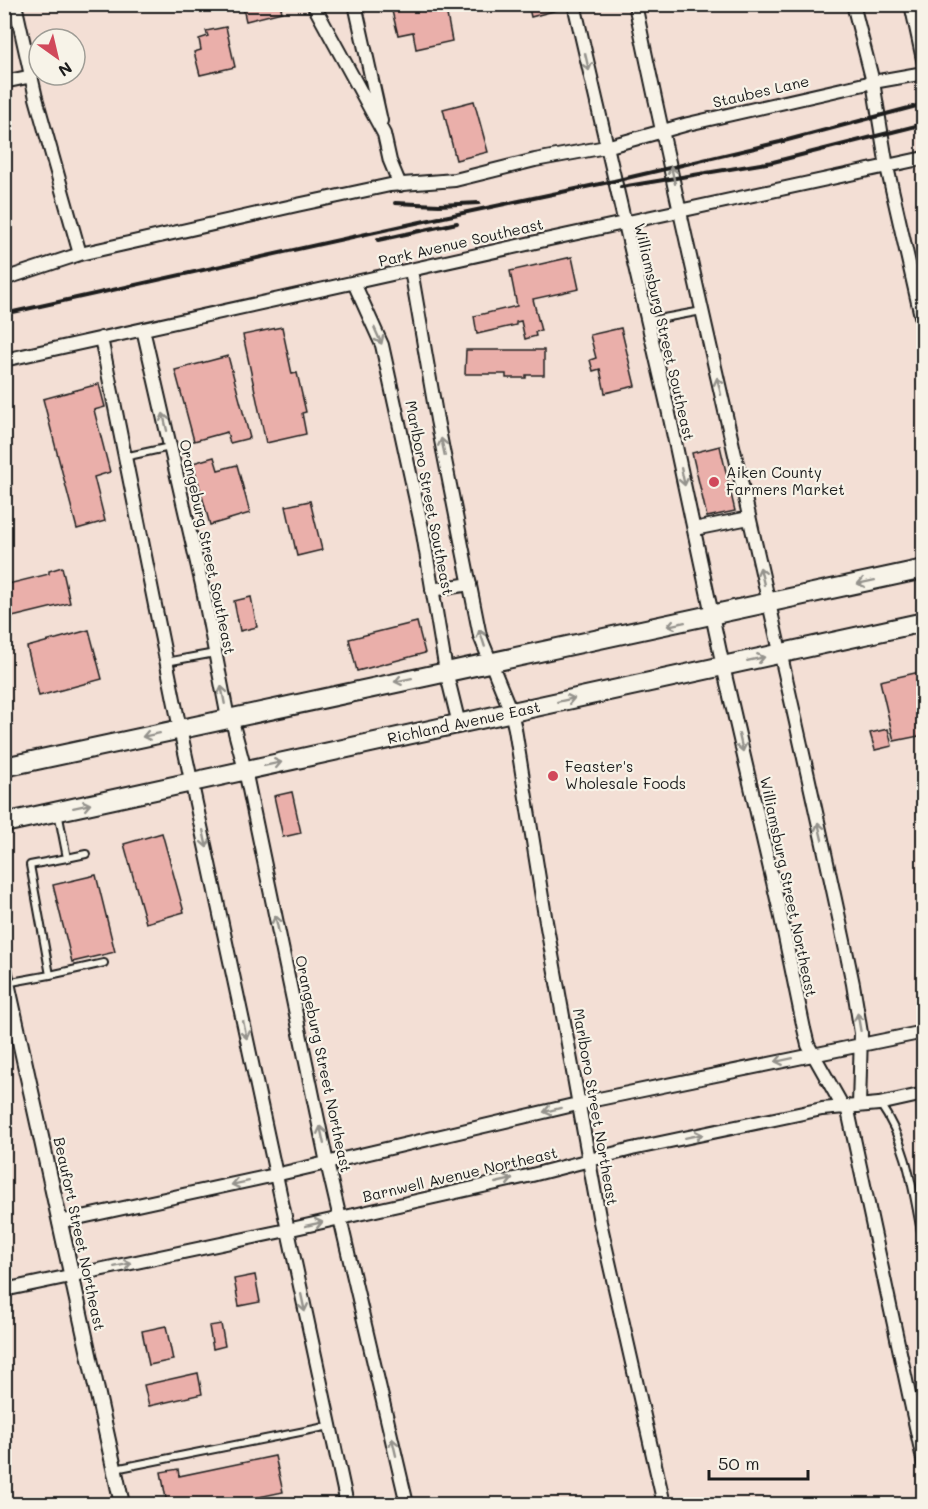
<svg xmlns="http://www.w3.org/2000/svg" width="928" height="1509" font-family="Mali,sans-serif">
<rect width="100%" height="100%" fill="#f3dfd5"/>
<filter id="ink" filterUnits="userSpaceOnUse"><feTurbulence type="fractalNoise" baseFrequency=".0167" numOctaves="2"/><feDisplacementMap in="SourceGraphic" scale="12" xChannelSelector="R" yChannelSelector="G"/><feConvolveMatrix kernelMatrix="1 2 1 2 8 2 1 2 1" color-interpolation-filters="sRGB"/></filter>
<g filter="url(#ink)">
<path fill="#eaafaa" stroke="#1c1c1c" stroke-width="1.5" d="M242 4H280L282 12 246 21Z
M405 4H445L452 41 416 49 413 32 398 35 392 11 405 8Z
M528 4H555L557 10 531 17Z
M226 27 235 67 200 75 194 52 201 50 199 39 208 36 206 31Z
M474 101 488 152 456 160 443 109Z
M572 257 579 289 533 299 541 331 535 332 536 336 525 339 521 321 516 322V325L477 334 474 316 517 306 510 271Z
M282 327 292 374 297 373 306 412 302 413 306 434 266 443 243 335Z
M621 328 635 386 605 393 600 369 593 371 590 360 596 358 590 335Z
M466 350H544V375H526V378H506V374H465Z
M228 356 250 438 230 443 227 432 194 441 175 370Z
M99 384 105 407 94 410 110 472 94 477 105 521 77 529 43 399Z
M720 446 735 511 707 517 692 453Z
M214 457 218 470 237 465 250 513 210 525 193 463Z
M310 501 322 550 297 556 286 506Z
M62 567 70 603 4 619V585L49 574V571Z
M251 597 257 627 240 631 234 601Z
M417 622 425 653 357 671 349 639Z
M89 630 102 679 39 696 27 647Z
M924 671V735L894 741 880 681Z
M888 729 892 746 875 750 870 733Z
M292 792 301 833 283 837 274 796Z
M162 833 184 912 146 923 124 844Z
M96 875 115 952 72 962 53 885Z
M255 1275 260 1302 239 1306 234 1279Z
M221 1324 225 1346 213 1349 209 1326Z
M166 1326 173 1360 149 1365 142 1331Z
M198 1373 202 1394 149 1406 144 1385Z
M275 1456 283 1492 226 1504H167L161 1472 178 1469 179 1476Z"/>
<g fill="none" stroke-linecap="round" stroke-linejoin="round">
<defs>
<path id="service" d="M647 321 702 311
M124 457 170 447
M166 662 215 653
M67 858 86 854
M50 975 104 963
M6 983 50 975 30 865 67 858 58 812
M880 1104C909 1145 914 1199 924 1247
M115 1469 330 1426"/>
<path id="minor" d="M15 4 36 98 80 254
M313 4 384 134 390 161 400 185
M355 4 381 121
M574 4 668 409 723 666 779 908 804 1029 808 1045 843 1107
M635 4C703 332 785 656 853 984L861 1033 859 1106
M853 4 873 82 887 167 924 329
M911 4 924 64
M4 82 32 76
M411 270 437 420 480 636 511 712 515 729 545 916 600 1222 664 1504
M4 279 80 254 297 205 390 185 455 180 535 160 606 147 688 124 873 82 924 73
M354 283 382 345 422 528 446 671 459 724
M143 329 202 585 227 713 231 717 245 770 327 1163 407 1504
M101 338 180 729 347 1504
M4 360 536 242 924 158
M694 529 749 518
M432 590 470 584
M847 1106 924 1464
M59 1222 275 1175 599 1099 924 1032
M4 1290 287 1230 532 1175 632 1149 822 1109 879 1104 924 1094"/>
<path id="tertiary" d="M4 969 122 1504"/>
<path id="primary" d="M4 767C311 701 617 636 924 569
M4 823 924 622"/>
</defs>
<use href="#service" stroke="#1c1c1c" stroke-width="10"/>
<use href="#minor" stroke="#1c1c1c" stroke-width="16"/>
<use href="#tertiary" stroke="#1c1c1c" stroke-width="18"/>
<use href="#primary" stroke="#1c1c1c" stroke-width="22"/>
<use href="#service" stroke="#f7f3e8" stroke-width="6"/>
<use href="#minor" stroke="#f7f3e8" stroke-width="12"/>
<use href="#tertiary" stroke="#f7f3e8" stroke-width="14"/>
<use href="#primary" stroke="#f7f3e8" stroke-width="18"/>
<path stroke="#1c1c1c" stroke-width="4" d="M621 187 773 162 924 124
M395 203 439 205 479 203
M378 240 457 223
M4 314 425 221 614 181 780 142 924 104"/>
</g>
<defs><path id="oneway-shaft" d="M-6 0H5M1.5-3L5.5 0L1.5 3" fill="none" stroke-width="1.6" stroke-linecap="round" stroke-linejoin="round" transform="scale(1.5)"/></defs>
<g stroke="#94928c">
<use href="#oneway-shaft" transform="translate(587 62) rotate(77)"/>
<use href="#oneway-shaft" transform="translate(673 175) rotate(-103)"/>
<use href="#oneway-shaft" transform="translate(378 336) rotate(66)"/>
<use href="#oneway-shaft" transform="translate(719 386) rotate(-103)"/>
<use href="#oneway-shaft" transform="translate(165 422) rotate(-103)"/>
<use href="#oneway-shaft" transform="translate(443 447) rotate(-102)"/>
<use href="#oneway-shaft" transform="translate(683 477) rotate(78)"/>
<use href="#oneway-shaft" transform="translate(762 576) rotate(-103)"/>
<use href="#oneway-shaft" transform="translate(866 582) rotate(168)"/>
<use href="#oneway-shaft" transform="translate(676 624) rotate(168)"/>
<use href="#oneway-shaft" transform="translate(482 638) rotate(-108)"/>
<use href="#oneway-shaft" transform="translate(756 659) rotate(-12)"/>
<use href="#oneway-shaft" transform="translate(403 680) rotate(168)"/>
<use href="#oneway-shaft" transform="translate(223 695) rotate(-101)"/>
<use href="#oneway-shaft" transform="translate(566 700) rotate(-12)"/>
<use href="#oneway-shaft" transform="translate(151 735) rotate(168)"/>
<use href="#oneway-shaft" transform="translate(741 743) rotate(77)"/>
<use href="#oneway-shaft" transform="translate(273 764) rotate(-12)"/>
<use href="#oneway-shaft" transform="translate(82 806) rotate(-12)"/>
<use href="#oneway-shaft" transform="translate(820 831) rotate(-103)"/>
<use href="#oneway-shaft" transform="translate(205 839) rotate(78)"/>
<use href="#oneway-shaft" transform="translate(277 924) rotate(-102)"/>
<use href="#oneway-shaft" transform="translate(859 1022) rotate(-100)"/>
<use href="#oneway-shaft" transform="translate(245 1030) rotate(78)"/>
<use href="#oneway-shaft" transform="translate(784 1060) rotate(168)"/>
<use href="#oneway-shaft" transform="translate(552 1110) rotate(166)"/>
<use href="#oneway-shaft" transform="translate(322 1135) rotate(-102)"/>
<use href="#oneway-shaft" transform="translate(694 1136) rotate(-12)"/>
<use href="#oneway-shaft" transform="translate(504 1181) rotate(-13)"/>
<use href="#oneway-shaft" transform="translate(240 1183) rotate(168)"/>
<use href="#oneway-shaft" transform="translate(314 1224) rotate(-13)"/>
<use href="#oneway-shaft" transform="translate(123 1265) rotate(-12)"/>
<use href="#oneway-shaft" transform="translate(303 1303) rotate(78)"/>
<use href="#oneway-shaft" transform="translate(394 1447) rotate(-103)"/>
</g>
</g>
<g fill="#d1495b" stroke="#f7f3e8" stroke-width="2">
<circle cx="714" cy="482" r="6"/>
<circle cx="553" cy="776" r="6"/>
</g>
<g text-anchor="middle" stroke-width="4.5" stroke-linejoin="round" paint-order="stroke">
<g font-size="15" fill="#1c1c1c" stroke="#f7f3e8">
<text transform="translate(761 92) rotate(-13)" y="5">Staubes Lane</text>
<text transform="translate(461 243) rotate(-13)" y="5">Park Avenue Southeast</text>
<text transform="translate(664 332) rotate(77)" y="5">Williamsburg Street Southeast</text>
<text transform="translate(429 498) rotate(79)" y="5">Marlboro Street Southeast</text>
<text transform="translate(207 547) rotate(78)" y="5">Orangeburg Street Southeast</text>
<text transform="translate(464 723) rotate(-12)" y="5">Richland Avenue East</text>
<text transform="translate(788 887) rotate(78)" y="5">Williamsburg Street Northeast</text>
<text transform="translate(323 1064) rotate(78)" y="5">Orangeburg Street Northeast</text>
<text transform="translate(595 1107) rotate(80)" y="5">Marlboro Street Northeast</text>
<text transform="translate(460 1175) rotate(-13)" y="5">Barnwell Avenue Northeast</text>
<text transform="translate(79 1234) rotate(78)" y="5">Beaufort Street Northeast</text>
</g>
<g font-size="15" fill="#1c1c1c" stroke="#f7f3e8" text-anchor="start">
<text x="726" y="478">Aiken County<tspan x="726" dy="17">Farmers Market</tspan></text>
<text x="565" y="772">Feaster's<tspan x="565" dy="17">Wholesale Foods</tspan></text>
</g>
</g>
<rect width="928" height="1509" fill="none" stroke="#f7f3e8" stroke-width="24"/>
<rect x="12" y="12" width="904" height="1485" fill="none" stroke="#1c1c1c" stroke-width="2" filter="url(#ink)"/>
<g transform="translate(57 57) rotate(146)"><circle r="28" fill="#f7f3e8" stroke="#9f9d96" stroke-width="1.5"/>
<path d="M0-4.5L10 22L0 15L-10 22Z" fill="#d1495b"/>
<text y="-9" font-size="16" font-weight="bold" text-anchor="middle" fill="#1c1c1c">N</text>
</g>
<path d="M709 1470v9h99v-9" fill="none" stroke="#1c1c1c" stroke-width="3"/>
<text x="718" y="1470" font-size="18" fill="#1c1c1c" stroke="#f7f3e8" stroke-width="4.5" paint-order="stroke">50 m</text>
</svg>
